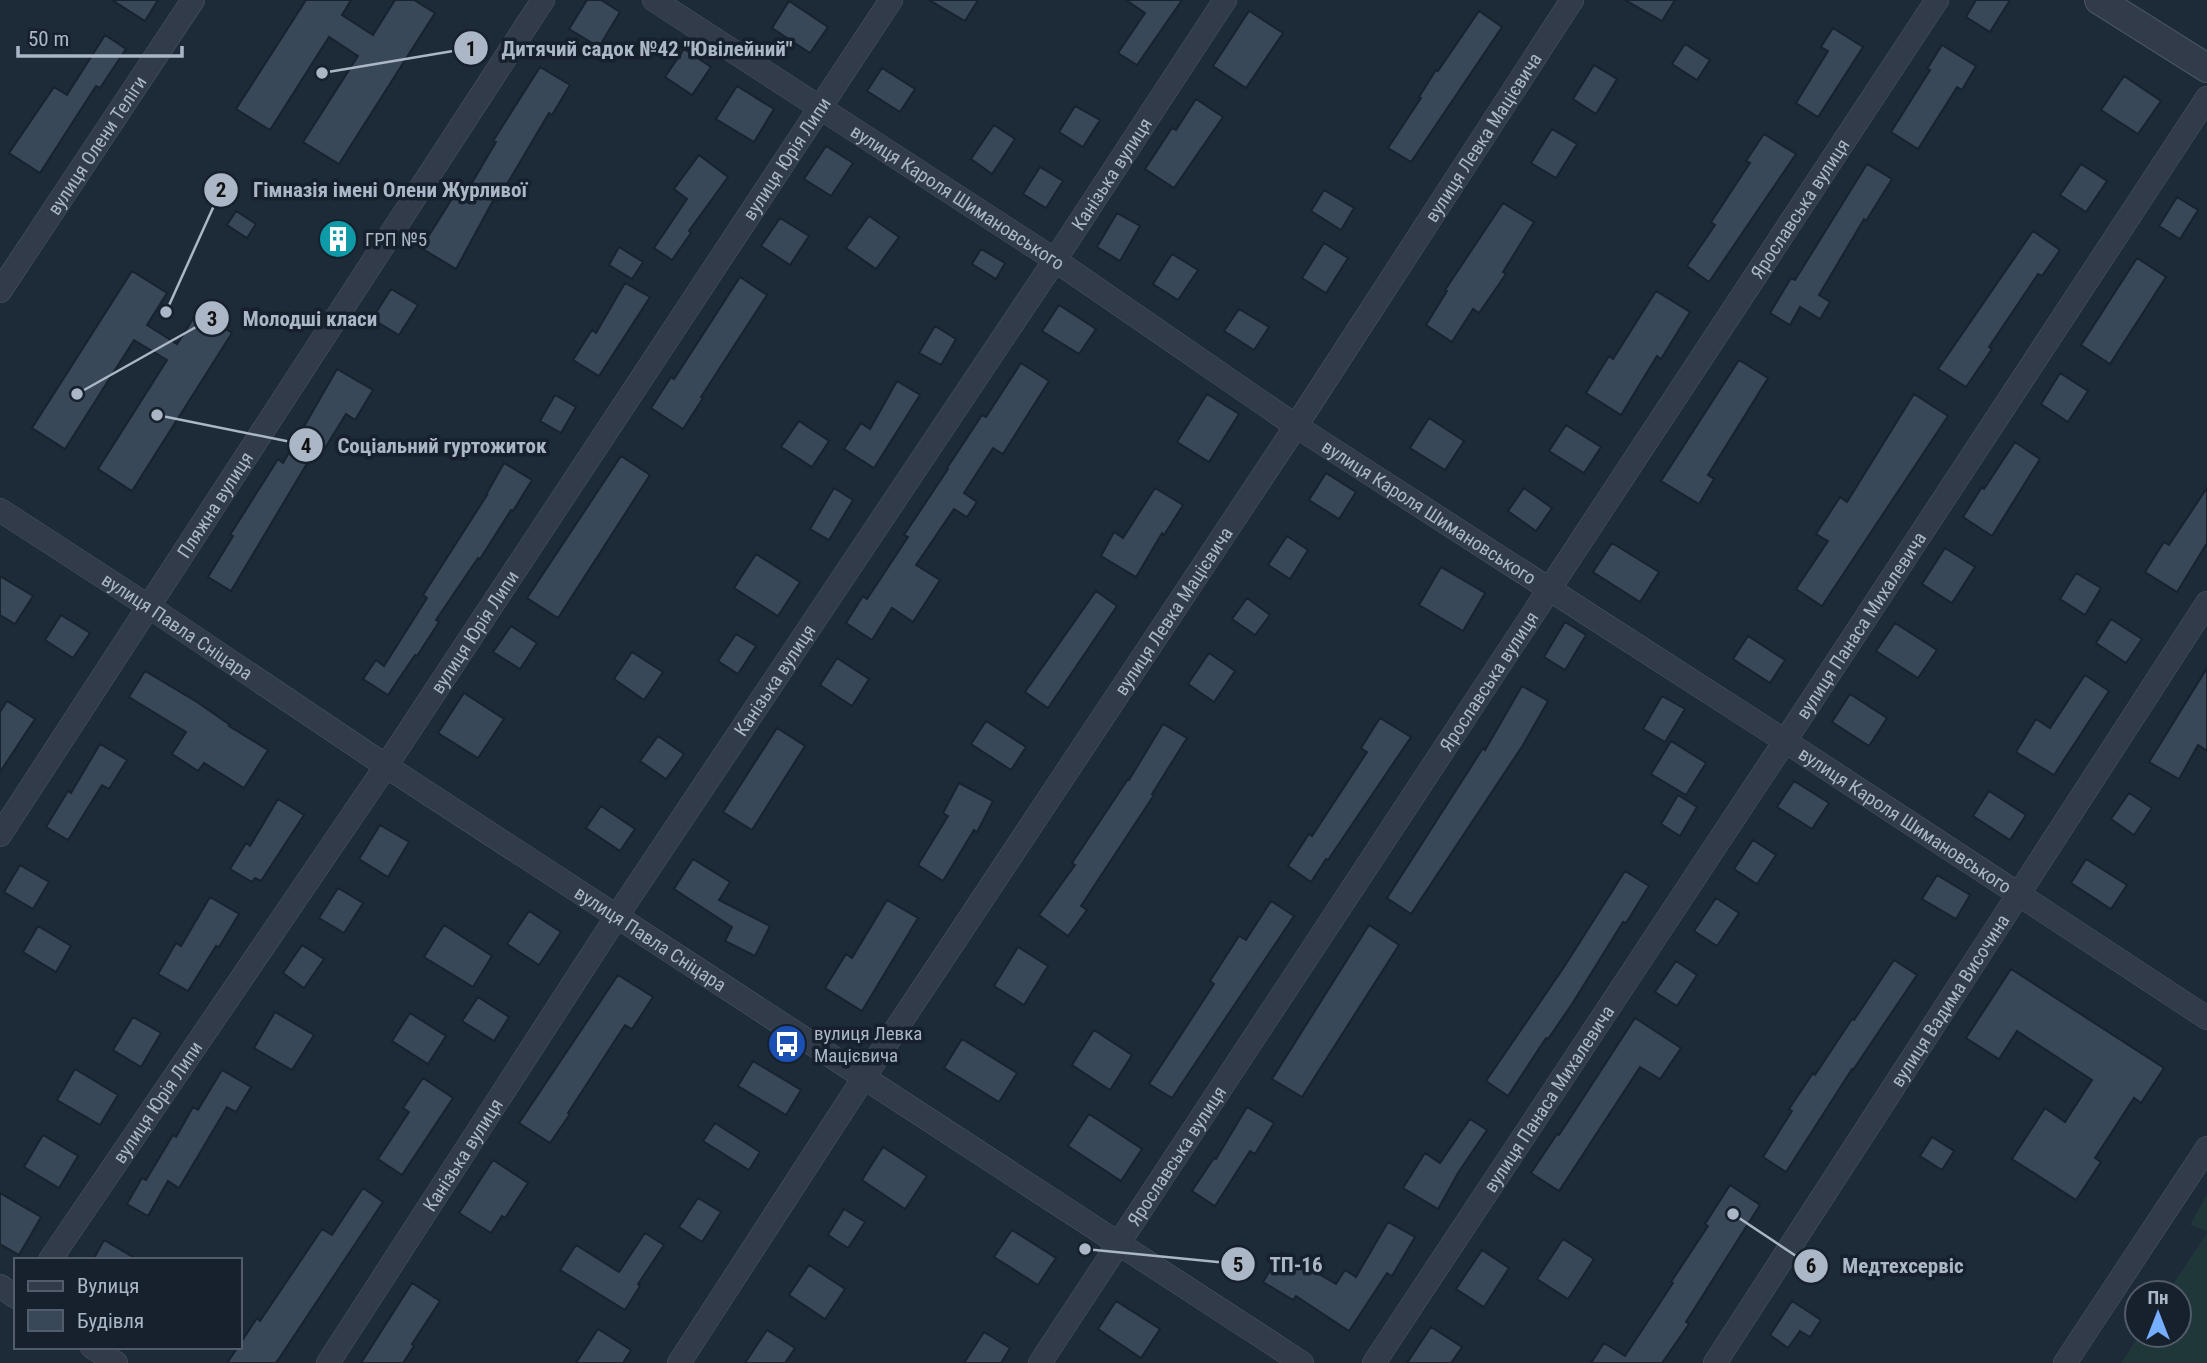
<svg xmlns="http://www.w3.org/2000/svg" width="2207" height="1363" font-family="'Roboto Condensed',sans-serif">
<rect width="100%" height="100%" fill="#1d2a38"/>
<path fill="#1f3739" d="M2207 1194V1231L2190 1225Z
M2207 1233V1363H2121L2139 1335H2179V1293H2167Z"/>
<path fill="#394859" stroke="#19222f" stroke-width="2" d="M112 0H158L145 21Z
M306 0H351L342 15 373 35 395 0H414L435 13 339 164 303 142 358 56 329 37 270 130 236 109Z
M587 0H601L620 12 599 47 569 29Z
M929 0H978L965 21Z
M1126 0H1182L1137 65 1118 53 1145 13Z
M1625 0H1675L1662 21Z
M1976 0H2010L1990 32 1966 17Z
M789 1 828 27 810 53 772 28Z
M1249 11 1283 33 1246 88 1213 66Z
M1479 11 1502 27 1411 162 1388 148 1421 98 1419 97 1436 70 1438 71Z
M1833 28 1863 47 1818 117 1796 103 1828 51 1821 47Z
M105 35 126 49 100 88 96 86 40 173 9 153 54 87 67 95Z
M1685 44 1710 60 1697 80 1672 64Z
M1942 45 1976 66 1962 90 1957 87 1918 149 1891 132 1930 70 1927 69Z
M684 49 711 67 692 95 665 77Z
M1594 65 1617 79 1596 114 1573 99Z
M540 67 570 85 552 115 549 113 497 201 494 199 456 269 421 248 460 186 467 191 496 142 493 141Z
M882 68 915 89 900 112 867 91Z
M2124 76 2161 101 2138 134 2101 110Z
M737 86 774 109 754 142 716 119Z
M1196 99 1223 117 1174 188 1145 169 1172 128 1176 130Z
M1075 106 1100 120 1083 147 1059 132Z
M994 125 1015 139 992 174 971 159Z
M1552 129 1577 144 1556 178 1531 163Z
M1764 134 1796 154 1709 282 1687 266 1715 225 1711 222 1750 163 1746 161Z
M826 146 853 163 831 196 804 179Z
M699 155 728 177 689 231 691 233 672 260 654 248 687 199 674 189Z
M1867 164 1892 179 1866 221 1864 219 1819 295 1830 302 1820 319 1800 307 1790 325 1770 313 1791 278 1795 280Z
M2081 164 2107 181 2086 212 2060 195Z
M1040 167 1063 181 1046 208 1023 194Z
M1324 190 1354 208 1341 230 1311 211Z
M2177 197 2198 210 2180 239 2159 226Z
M1503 203 1534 222 1503 272 1506 274 1479 313 1473 309 1452 342 1426 325 1447 291 1445 290Z
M236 211 256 224 247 238 227 225Z
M1117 213 1140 226 1120 261 1097 247Z
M869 216 899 237 876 269 846 248Z
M780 218 809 236 790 265 761 246Z
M333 223 354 237 343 254 322 241Z
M2033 231 2060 250 2042 276 2038 274 1989 347 1992 349 1966 387 1938 369Z
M1324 243 1348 258 1326 293 1302 278Z
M619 247 643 262 632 279 609 265Z
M981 249 1005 263 996 279 972 264Z
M1172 254 1198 270 1178 300 1153 284Z
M2137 258 2166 277 2110 364 2081 345Z
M132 271 167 293 147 325 177 344 198 311 232 333 132 491 98 469 167 360 134 340 65 449 32 428Z
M740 277 767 295 701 397 703 398 683 429 651 408 671 377 674 379Z
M625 283 650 297 599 376 573 360 592 330 596 333Z
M391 289 418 305 399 335 372 319Z
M1656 291 1690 312 1661 359 1657 356 1621 415 1586 393 1609 356 1613 359Z
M1059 305 1096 329 1079 354 1042 331Z
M1239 309 1269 327 1254 350 1224 331Z
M935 326 956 339 941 365 919 353Z
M1739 360 1768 378 1708 475 1714 479 1699 504 1661 481Z
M1021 363 1049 381 1003 454 993 448 964 493 977 502 967 517 954 509 916 565 940 580 913 622 892 608 872 640 846 623 863 596 867 599 908 537 904 535 948 469 947 468 982 415 986 417Z
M337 369 373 390 355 420 346 414 322 453 315 450 231 591 208 577 233 536 230 535 278 459 283 463Z
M2060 373 2088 391 2068 422 2041 404Z
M897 381 920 395 874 468 844 449 861 423 870 429Z
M1207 394 1239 414 1209 462 1177 442Z
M1914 394 1948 416 1822 606 1796 589 1828 541 1816 534 1840 497 1847 502Z
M555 395 576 407 561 433 540 421Z
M1429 418 1464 441 1445 470 1410 448Z
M799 421 829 441 812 467 781 447Z
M1566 425 1601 447 1584 473 1549 451Z
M2015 442 2040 459 1992 536 1963 517 1982 487 1984 489Z
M621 456 650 475 558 618 527 598Z
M504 463 532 480 513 511 511 510 480 559 478 558 436 620 439 622 417 656 415 655 388 695 363 679 376 660 384 666 427 598 423 595 487 495H486Z
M1326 473 1356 492 1339 519 1309 500Z
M834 488 853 500 829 540 810 529Z
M1155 488 1183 505 1164 535 1162 533 1136 577 1101 556 1114 532 1123 538Z
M1524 488 1552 508 1536 531 1508 511Z
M2207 488V543L2177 592 2145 572 2164 542 2169 545Z
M1287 536 1308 550 1290 579 1268 565Z
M1612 543 1659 572 1640 602 1593 572Z
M1945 548 1975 567 1952 603 1922 584Z
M756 554 800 582 778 616 734 588Z
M1441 567 1485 593 1463 631 1419 605Z
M2076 573 2101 588 2085 615 2060 599Z
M0 576 33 596 15 624 0 615Z
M1096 591 1117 606 1048 708 1025 692Z
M1247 598 1270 615 1255 635 1232 619Z
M61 615 90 633 73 658 45 640Z
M2111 619 2142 639 2126 663 2096 643Z
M1565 622 1586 635 1565 670 1544 657Z
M1895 623 1937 650 1918 678 1876 651Z
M511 626 537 643 520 669 493 652Z
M736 634 756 646 738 674 718 661Z
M1748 636 1785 660 1770 683 1733 659Z
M632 652 663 672 644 700 614 679Z
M1209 653 1235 671 1214 702 1188 684Z
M837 658 869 679 852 706 820 685Z
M2207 668V751L2198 745 2179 779 2149 762Z
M145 671 197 702 230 725 229 726 268 750 244 788 204 763 198 771 172 754 186 732 129 697Z
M2085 675 2109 691 2054 775 2016 752 2036 719 2050 728Z
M1522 686 1548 701 1523 745 1411 914 1387 898 1483 748 1485 750Z
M464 693 504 719 478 758 438 733Z
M1850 694 1887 718 1869 746 1832 722Z
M1662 696 1685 709 1665 742 1643 729Z
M7 701 35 719 0 772V712Z
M1380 718 1411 737 1328 860 1326 859 1311 882 1288 866 1309 834 1312 836 1367 752 1361 748Z
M986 721 1026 747 1011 770 971 744Z
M1163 724 1187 738 1152 794 1154 795 1081 906 1087 910 1068 936 1039 915 1075 865 1072 863 1128 779 1129 780Z
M777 728 805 746 752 830 723 812Z
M658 736 684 754 666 779 640 761Z
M1671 741 1706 763 1686 795 1651 774Z
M100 744 127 760 109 789 102 785 68 840 46 827 68 791 71 793Z
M1794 781 1829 803 1812 829 1777 807Z
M959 783 993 801 977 832 974 830 943 881 918 865 948 816 943 813Z
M1989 791 2026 815 2010 840 1973 816Z
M2129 793 2152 808 2134 835 2111 819Z
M1678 795 1697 807 1680 836 1661 824Z
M278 799 304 815 261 881 255 878 252 882 230 869 246 843 250 846Z
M601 806 635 829 620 851 586 828Z
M380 825 409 842 388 877 359 859Z
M1753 840 1776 855 1757 884 1734 869Z
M693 859 730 882 719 900 770 926 755 956 725 941 732 927 674 889Z
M2086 859 2127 885 2111 909 2071 883Z
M20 865 49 882 33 909 4 892Z
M1625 871 1649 886 1626 923 1623 922 1572 1004 1548 1039 1546 1038 1508 1096 1486 1081 1564 967Z
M1937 875 1970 895 1956 919 1922 899Z
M338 888 363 903 344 933 319 918Z
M210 897 239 914 219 947 216 946 188 991 158 974 176 943 181 946Z
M1716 898 1739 913 1717 946 1694 931Z
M887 900 918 918 862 1011 825 988 846 954 852 958Z
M1271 901 1294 916 1172 1098 1149 1084 1214 984 1210 981 1239 936 1246 940Z
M529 911 561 932 539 965 507 944Z
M444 925 492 956 473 987 424 957Z
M1369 925 1399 945 1302 1097 1272 1079Z
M38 926 71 946 56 972 23 952Z
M302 945 324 959 304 988 283 973Z
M1018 947 1048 966 1024 1005 994 986Z
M1894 960 1917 975 1853 1070 1852 1069 1786 1172 1763 1157 1792 1111 1789 1109 1813 1073 1815 1075 1852 1019 1854 1020Z
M1676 961 1697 975 1677 1006 1655 992Z
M2011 969 2164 1068 2141 1103 2134 1098 2095 1158 2101 1162 2076 1200 2012 1159 2045 1108 2065 1122 2092 1080 2017 1031 1999 1059 1966 1038Z
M618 975 653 997 632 1029 625 1025 568 1113 570 1114 550 1143 519 1123Z
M478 997 509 1017 494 1041 462 1021Z
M275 1012 314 1035 292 1070 254 1048Z
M410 1013 446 1036 428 1064 392 1041Z
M133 1017 161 1033 141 1067 113 1050Z
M1635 1018 1681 1048 1660 1079 1640 1067 1559 1191 1531 1173 1557 1134 1559 1135Z
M1094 1030 1132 1055 1110 1090 1072 1065Z
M962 1039 1017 1073 999 1102 944 1068Z
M753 1061 801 1090 786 1115 738 1086Z
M75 1069 118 1095 100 1125 57 1100Z
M222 1070 251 1087 236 1112 227 1107 179 1188 168 1181 148 1216 127 1204 142 1178 146 1180 173 1135 176 1137 193 1107 198 1110Z
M423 1078 453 1098 402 1175 378 1159 409 1112 403 1108Z
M1247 1107 1274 1123 1255 1154 1250 1151 1215 1206 1192 1191 1214 1158 1216 1159Z
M1089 1114 1142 1149 1121 1181 1068 1146Z
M1470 1119 1487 1130 1458 1173 1438 1209 1403 1188 1425 1153 1440 1163Z
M715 1123 760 1152 749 1170 703 1141Z
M43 1135 78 1156 59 1188 24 1167Z
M1932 1137 1954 1151 1942 1170 1920 1156Z
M883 1147 927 1176 905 1209 862 1180Z
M493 1160 528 1183 505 1218 502 1216 491 1233 459 1213Z
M1730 1185 1760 1205 1686 1322 1689 1324 1662 1363H1591L1604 1343 1625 1356 1673 1283 1671 1282 1708 1226 1705 1224Z
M363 1188 383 1202 276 1363H227L238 1347H240V1344L257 1318 260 1321 322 1229 332 1235Z
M0 1193 41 1217 19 1255 0 1244Z
M698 1198 721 1212 702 1242 679 1227Z
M844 1209 865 1222 848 1248 828 1235Z
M1388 1222 1415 1237 1392 1276 1387 1273 1349 1331 1296 1296 1293 1300 1263 1282 1281 1252 1336 1284 1345 1270 1356 1277Z
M1012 1230 1056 1258 1038 1285 994 1257Z
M645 1233 664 1245 638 1284 640 1286 625 1310 560 1270 576 1245 619 1272Z
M1563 1239 1594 1259 1568 1299 1537 1279Z
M104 1240 138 1260H93Z
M1482 1250 1509 1268 1484 1307 1456 1289Z
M809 1265 845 1289 825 1319 789 1295Z
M412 1283 440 1301 412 1344 414 1346 403 1363H361Z
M1116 1301 1160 1329 1141 1358 1098 1329Z
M1792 1301 1821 1320 1810 1337 1800 1331 1788 1348 1770 1335Z
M1431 1327 1462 1347 1451 1363H1407Z
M598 1329 631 1350 623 1363H576Z
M767 1330 795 1348 785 1363H745Z
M984 1332 1010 1348 1001 1363H964Z"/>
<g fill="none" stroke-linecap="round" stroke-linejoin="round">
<defs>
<g id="minor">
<path id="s1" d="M654 0 1055 260 1296 426 1785 741 2207 1018"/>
<path id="s2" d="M0 291 193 0"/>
<path id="s3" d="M0 510 148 606 386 766 1302 1363"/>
<path id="s4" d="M0 835 543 0"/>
<path id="s5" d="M50 1260 386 766 891 0"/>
<path d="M0 1286 16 1297"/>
<path d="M92 1347 116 1363"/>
<path id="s6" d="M328 1363 617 916 1055 260 1225 0"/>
<path id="s7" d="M679 1363 865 1076 1296 426 1572 0"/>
<path id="s8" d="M1040 1363 1937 0"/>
<path id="s9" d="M1374 1363 1785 741 2207 98"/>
<path id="s10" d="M1715 1363 2207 603"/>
<path d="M2065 1363 2207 1148"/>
</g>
<path id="tertiary" d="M2099 0 2207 68"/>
</defs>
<use href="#minor" stroke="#4c5664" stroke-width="24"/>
<use href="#tertiary" stroke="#4c5664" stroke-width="30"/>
<use href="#minor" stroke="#313b49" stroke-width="23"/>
<use href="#tertiary" stroke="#313b49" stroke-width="28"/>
</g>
<defs>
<symbol id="building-disc" viewBox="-11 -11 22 22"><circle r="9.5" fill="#0f9aa8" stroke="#17202d"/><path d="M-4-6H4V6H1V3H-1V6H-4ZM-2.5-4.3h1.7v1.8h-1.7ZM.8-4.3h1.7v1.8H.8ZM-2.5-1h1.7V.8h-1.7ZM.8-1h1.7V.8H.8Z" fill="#fff"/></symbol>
<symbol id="bus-disc" viewBox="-11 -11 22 22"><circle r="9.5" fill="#1a4fb4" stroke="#17202d"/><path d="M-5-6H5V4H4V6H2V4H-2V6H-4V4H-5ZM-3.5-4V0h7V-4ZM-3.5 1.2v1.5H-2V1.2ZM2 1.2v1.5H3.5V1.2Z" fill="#fff"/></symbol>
</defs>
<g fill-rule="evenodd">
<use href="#building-disc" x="316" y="217" width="44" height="44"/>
<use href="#bus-disc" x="765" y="1022" width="44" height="44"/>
</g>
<g text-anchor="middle" stroke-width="7" stroke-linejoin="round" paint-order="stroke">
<g font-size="19" fill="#abb6c6" stroke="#17202d">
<text dy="7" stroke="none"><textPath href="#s7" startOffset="1466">вулиця Левка Мацієвича</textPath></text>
<text dy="7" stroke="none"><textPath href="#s2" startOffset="175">вулиця Олени Теліги</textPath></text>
<text dy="7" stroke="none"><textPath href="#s5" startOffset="1325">вулиця Юрія Липи</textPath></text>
<text dy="7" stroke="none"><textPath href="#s6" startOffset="1424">Канізька вулиця</textPath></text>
<text dy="7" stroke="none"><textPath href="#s1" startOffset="362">вулиця Кароля Шимановського</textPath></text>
<text dy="7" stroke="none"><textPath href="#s8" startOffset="1382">Ярославська вулиця</textPath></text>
<text dy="7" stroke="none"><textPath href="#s4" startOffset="394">Пляжна вулиця</textPath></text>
<text dy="7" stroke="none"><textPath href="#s1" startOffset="929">вулиця Кароля Шимановського</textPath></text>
<text dy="7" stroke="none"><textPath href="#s7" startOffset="900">вулиця Левка Мацієвича</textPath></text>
<text dy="7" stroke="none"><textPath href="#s3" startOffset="212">вулиця Павла Сніцара</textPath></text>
<text dy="7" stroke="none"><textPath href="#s9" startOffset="884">вулиця Панаса Михалевича</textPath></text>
<text dy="7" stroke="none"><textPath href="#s5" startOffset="758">вулиця Юрія Липи</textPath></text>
<text dy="7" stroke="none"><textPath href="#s6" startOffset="816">Канізька вулиця</textPath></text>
<text dy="7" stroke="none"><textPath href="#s8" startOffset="816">Ярославська вулиця</textPath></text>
<text dy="7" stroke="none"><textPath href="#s1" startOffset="1496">вулиця Кароля Шимановського</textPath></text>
<text dy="7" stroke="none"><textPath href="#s3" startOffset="779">вулиця Павла Сніцара</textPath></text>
<text dy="7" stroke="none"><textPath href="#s10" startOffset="432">вулиця Вадима Височина</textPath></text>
<text dy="7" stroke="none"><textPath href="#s9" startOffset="317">вулиця Панаса Михалевича</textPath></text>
<text dy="7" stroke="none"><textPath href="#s5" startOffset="191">вулиця Юрія Липи</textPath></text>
<text dy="7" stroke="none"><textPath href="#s6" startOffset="248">Канізька вулиця</textPath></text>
<text dy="7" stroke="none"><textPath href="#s8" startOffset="248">Ярославська вулиця</textPath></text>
</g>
<g font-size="19" fill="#abb6c6" stroke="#17202d" text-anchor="start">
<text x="365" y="246">ГРП №5</text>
<text x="814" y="1040">вулиця Левка<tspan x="814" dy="22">Мацієвича</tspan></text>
</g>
</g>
<path fill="none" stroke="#abb6c6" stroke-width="2.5" d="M322 73L471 48M166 312L221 190M77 394L212 318M157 415L306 445M1085 1249L1238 1264M1733 1214L1811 1266"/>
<g fill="#abb6c6" stroke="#17202d" stroke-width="2.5">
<circle cx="322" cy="73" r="7"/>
<circle cx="166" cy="312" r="7"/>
<circle cx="77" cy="394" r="7"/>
<circle cx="157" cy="415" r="7"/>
<circle cx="1085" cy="1249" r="7"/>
<circle cx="1733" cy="1214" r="7"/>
<circle cx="471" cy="48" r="18"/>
<circle cx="221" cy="190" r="18"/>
<circle cx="212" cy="318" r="18"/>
<circle cx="306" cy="445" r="18"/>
<circle cx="1238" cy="1264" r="18"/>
<circle cx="1811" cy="1266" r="18"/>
</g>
<g font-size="21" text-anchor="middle" font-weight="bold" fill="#111">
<text x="471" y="56">1</text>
<text x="221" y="197">2</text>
<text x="212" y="326">3</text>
<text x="306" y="453">4</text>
<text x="1238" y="1272">5</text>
<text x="1811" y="1273">6</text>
</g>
<g font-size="21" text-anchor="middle" font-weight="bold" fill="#abb6c6" stroke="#17202d" stroke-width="7" stroke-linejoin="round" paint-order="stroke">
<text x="647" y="56">Дитячий садок №42 "Ювілейний"</text>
<text x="390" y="197">Гімназія імені Олени Журливої</text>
<text x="310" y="326">Молодші класи</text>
<text x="442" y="453">Соціальний гуртожиток</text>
<text x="1296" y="1272">ТП-16</text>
<text x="1903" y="1273">Медтехсервіс</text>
</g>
<rect x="14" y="1258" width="228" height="91" fill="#17202d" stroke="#525c6a" stroke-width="2"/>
<rect x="28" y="1281" width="35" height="10" fill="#313b49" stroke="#525c6a" stroke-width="2"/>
<text x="77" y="1293" font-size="21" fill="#abb6c6">Вулиця</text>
<rect x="28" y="1310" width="35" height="21" fill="#394859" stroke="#525c6a" stroke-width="2"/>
<text x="77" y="1328" font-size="21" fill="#abb6c6">Будівля</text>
<g transform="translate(2158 1314)"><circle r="33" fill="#17202d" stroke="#525c6a" stroke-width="2"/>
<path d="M0-5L12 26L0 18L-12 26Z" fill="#76afff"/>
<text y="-10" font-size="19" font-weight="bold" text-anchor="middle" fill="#abb6c6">Пн</text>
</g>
<path d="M18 46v10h164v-10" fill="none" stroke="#abb6c6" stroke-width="3.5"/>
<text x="28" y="46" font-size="21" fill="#abb6c6" stroke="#17202d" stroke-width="5" paint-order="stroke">50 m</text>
</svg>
